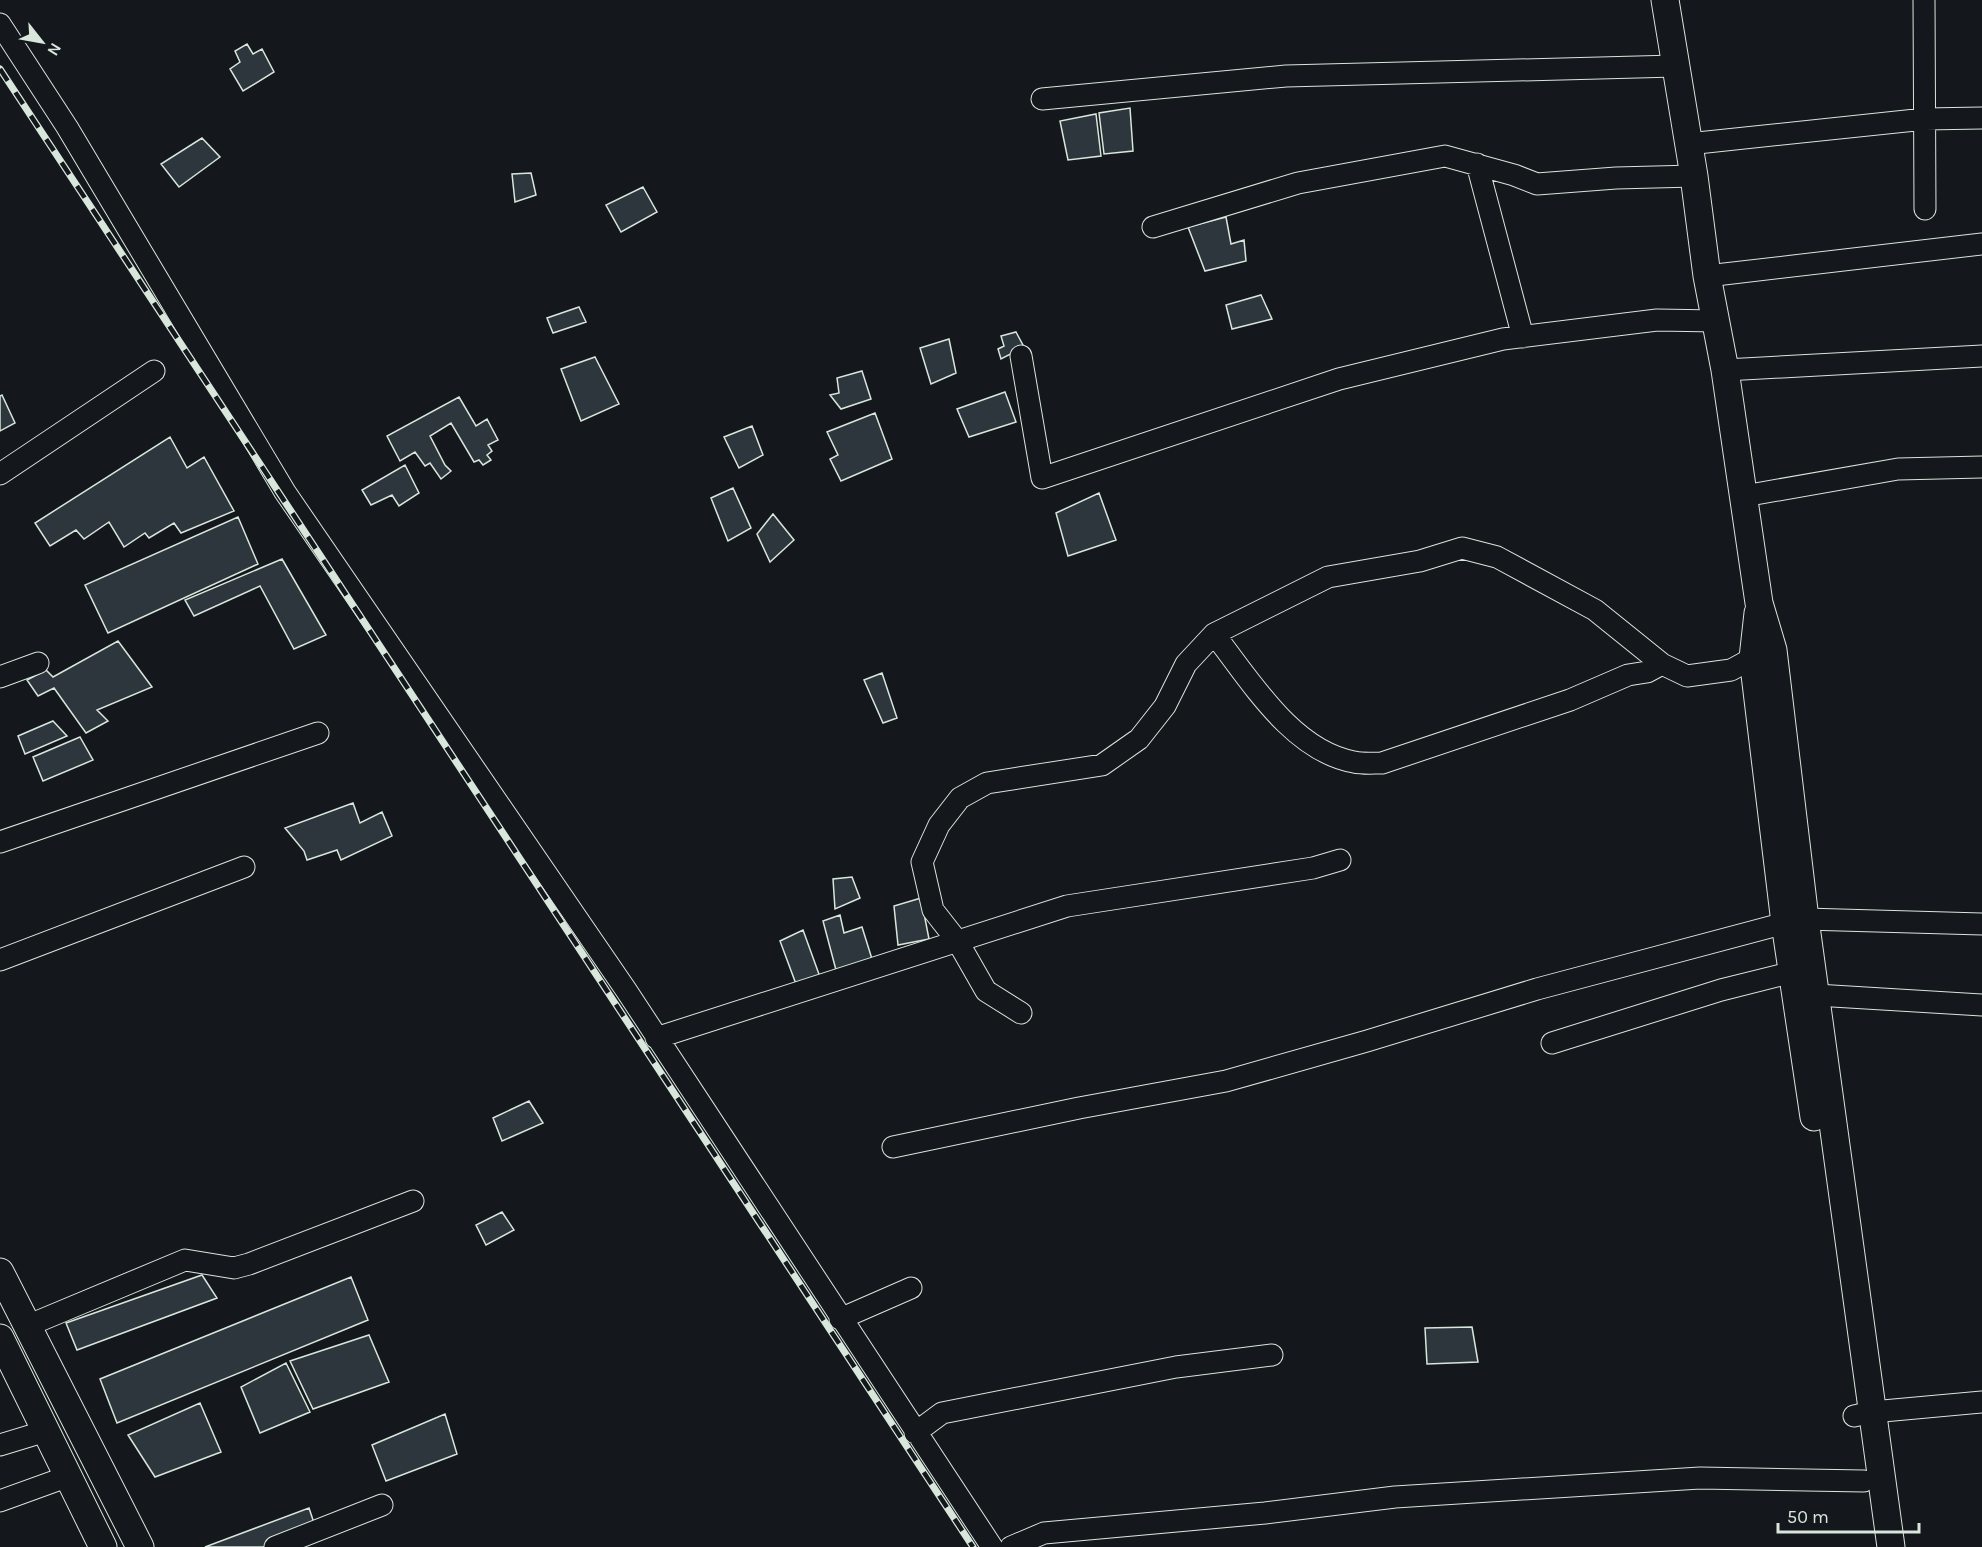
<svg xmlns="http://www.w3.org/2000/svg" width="1982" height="1547" font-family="Karla,sans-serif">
<rect width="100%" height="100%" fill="#14181c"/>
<path fill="#2c363c" stroke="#d8e6dc" stroke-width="1.5" d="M247 44 253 54 262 49 274 72 243 91 230 69 240 62 235 51Z
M1130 108 1133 151 1104 154 1099 113Z
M1096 114 1101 156 1068 160 1060 121Z
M202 138 220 157 179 187 161 164Z
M531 173 536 195 515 202 512 174Z
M643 187 657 212 621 232 606 205Z
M1226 217 1231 244 1244 240 1246 261 1205 271 1188 227Z
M1261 295 1272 319 1232 329 1226 305Z
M579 307 586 322 553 333 547 318Z
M1016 332 1024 347 1001 359 998 349 1004 346 1001 336Z
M949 339 956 373 931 384 920 348Z
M595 357 619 404 581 421 561 369Z
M862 371 871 399 841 409 830 395 839 393 837 378Z
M1005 392 1016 422 969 437 957 409Z
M2 395 15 423 0 431V396Z
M459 397 476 426 487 419 498 440 488 445 492 451 487 455 491 460 483 465 479 460 474 462 451 423 430 436 445 465 451 471 441 479 430 463 425 466 415 452 400 461 387 436Z
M875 413 892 459 841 481 830 459 838 455 827 432Z
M752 426 763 455 739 468 724 437Z
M170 437 187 468 204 457 234 511 181 533 174 523 149 538 145 533 124 547 109 522 84 539 76 530 50 546 35 523Z
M405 465 419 493 399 506 392 495 371 505 362 490Z
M733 488 751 528 728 541 711 498Z
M1099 493 1116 540 1068 556 1056 513Z
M773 514 794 540 770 562 757 534Z
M238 517 258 564 108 633 85 585Z
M282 559 326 635 294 649 260 586 194 616 185 600Z
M118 641 152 687 97 710 108 721 86 733 54 688 38 696 27 680 46 670 53 677Z
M882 673 897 718 883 723 864 680Z
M53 721 67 736 25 754 18 736Z
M80 737 93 760 43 781 33 757Z
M353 803 360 823 382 812 392 836 341 860 337 850 307 860 304 851 285 828Z
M852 877 860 898 835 909 833 879Z
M921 898 929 939 898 945 894 906Z
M840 915 844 933 862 927 872 959 836 970 823 921Z
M803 930 820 977 796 984 780 941Z
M529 1101 543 1123 502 1141 493 1118Z
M502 1212 514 1230 486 1245 476 1225Z
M202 1275 217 1298 77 1350 66 1323Z
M351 1277 368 1320 117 1423 100 1379Z
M1472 1327 1478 1362 1427 1364 1425 1328Z
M369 1335 389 1382 313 1409 290 1361Z
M286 1363 310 1412 260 1433 241 1387Z
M200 1403 221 1452 155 1477 128 1435Z
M445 1414 457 1454 386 1481 372 1445Z
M309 1508 318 1535 287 1547H205Z"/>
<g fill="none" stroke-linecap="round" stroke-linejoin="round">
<defs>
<path id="minor" d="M1924 0 1925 209
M0 24 67 127 285 492 626 990 992 1547
M1042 99 1286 76 1675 66
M1688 144 1925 119 1982 118
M1477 164 1523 337
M1153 227 1298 183 1445 156 1514 175 1537 184 1616 178 1694 176
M1707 276 1982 244
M1021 356 1042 478 1339 379 1503 339 1657 320 1717 321
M1725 370 1982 356
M0 474 154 371
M1744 496 1898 469 1982 467
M1214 634C1250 680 1292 751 1354 762 1363 764 1373 763 1382 763L1570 700 1628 675 1647 672 1662 664
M0 677 38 663
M0 842 318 733
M1805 919 1982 924
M0 960 244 867
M1816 995 1982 1005
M1021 1013 986 991 958 942 933 910 922 862 939 825 960 798 987 783 1102 765 1139 739 1165 706 1186 664 1214 634 1328 577 1420 561 1462 548 1497 557 1595 610 1662 664 1687 676 1731 670 1753 658
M656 1038 1067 906 1313 868 1340 860
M1552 1043 1721 990 1793 972
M893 1147 1079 1108 1226 1081 1367 1041 1537 989 1785 923
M840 1319 911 1288
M27 1326 185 1260 234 1268 249 1264 413 1201
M1854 1416 1872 1412 1982 1402
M915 1433 942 1413 1176 1367 1272 1355
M0 1445 46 1431
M0 1501 69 1476
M275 1547 382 1505
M1011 1547 1044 1533 1265 1513 1395 1497 1700 1478 1864 1481"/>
<path id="major" d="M1665 0 1694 176 1707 276 1725 370 1759 603 1773 650 1805 919 1891 1547
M1758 613 1753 658 1785 923 1814 1117
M0 1272 140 1547
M0 1338 103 1547"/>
</defs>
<use href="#minor" stroke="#d8e6dc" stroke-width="23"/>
<use href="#major" stroke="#d8e6dc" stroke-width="29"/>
<use href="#minor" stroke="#14181c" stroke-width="21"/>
<use href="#major" stroke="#14181c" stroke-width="27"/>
<defs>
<path id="rail" d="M0 69 973 1547"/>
</defs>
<use href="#rail" stroke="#d8e6dc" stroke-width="7"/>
<use href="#rail" stroke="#14181c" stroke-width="4.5" stroke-dasharray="14" stroke-linecap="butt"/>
</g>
<g transform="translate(42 42) rotate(121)" stroke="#14181c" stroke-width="4.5" paint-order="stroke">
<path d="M0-4.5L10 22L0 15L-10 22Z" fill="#d8e6dc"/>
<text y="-9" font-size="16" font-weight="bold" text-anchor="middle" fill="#d8e6dc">N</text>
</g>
<path d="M1778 1523v9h141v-9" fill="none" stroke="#d8e6dc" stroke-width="3"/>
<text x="1787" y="1523" font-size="18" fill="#d8e6dc" stroke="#14181c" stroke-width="4.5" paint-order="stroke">50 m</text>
</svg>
